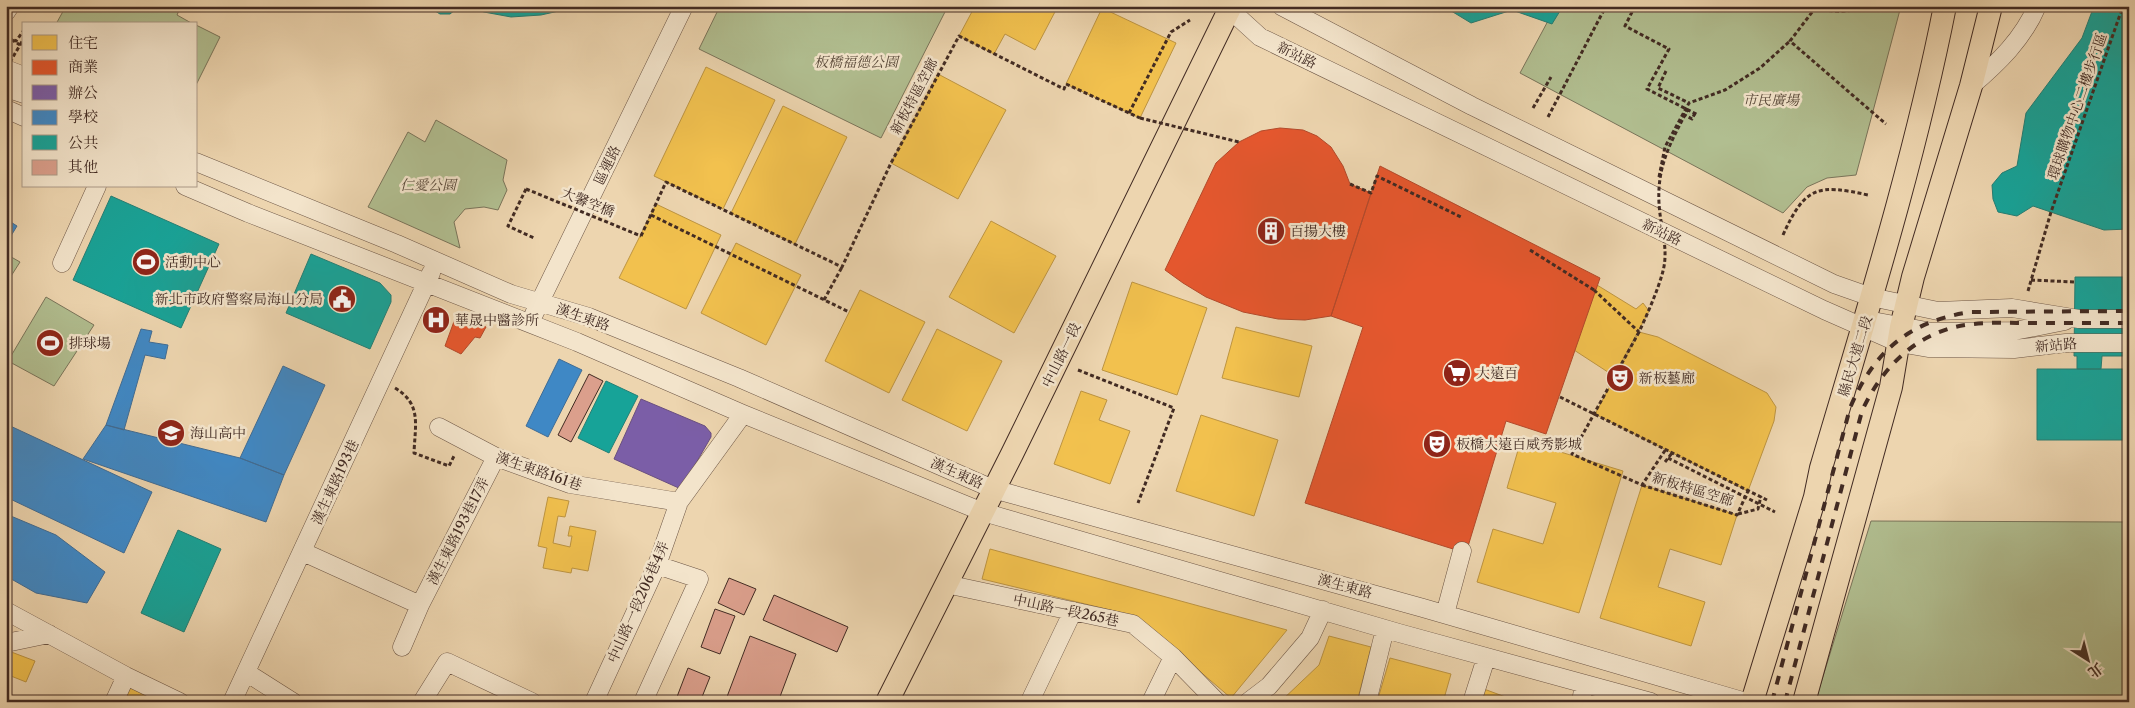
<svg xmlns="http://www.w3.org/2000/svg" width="2135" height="708" font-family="'Libre Caslon Text','Noto Serif TC',serif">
<rect width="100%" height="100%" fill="#edd5af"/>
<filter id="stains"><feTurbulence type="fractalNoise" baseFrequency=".004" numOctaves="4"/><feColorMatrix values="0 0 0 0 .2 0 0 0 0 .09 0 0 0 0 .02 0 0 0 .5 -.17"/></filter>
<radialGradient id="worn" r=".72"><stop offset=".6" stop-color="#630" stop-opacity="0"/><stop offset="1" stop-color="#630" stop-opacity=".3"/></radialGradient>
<path fill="#b1be90" stroke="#7a745a" d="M66 6H181L177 15 193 24H56Z
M720 6H948L881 138 699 49Z
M1556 6H1901L1856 175 1827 178 1807 187 1783 213 1520 73Z
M196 25 220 37 196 85Z
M436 120 507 160 503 180 507 190 498 210 484 207 465 209 454 222 460 248 368 207 408 132 425 142Z
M6 254 20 262 6 284Z
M46 297 94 325 54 386 8 361Z
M1871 521 2129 522V702H1825L1816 699Z"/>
<path fill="#f2c14e" stroke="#bd9441" d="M975 6H1055L1057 8 1035 50 1005 34 994 54 959 36Z
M1102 8 1176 43 1140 118 1066 84Z
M706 67 775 100 723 209 654 176Z
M938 74 1006 110 958 199 891 163Z
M783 106 847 137 795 244 731 213Z
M656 204 721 235 686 309 619 278Z
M991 221 1056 256 1014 333 949 297Z
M736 243 801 275 766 345 701 313Z
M1132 282 1207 308 1177 395 1102 370Z
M1597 285 1636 309 1643 303 1649 311 1614 376 1574 350Z
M860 290 925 322 889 393 825 361Z
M1236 327 1312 346 1299 397 1222 378Z
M937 329 1002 361 967 431 902 400Z
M1639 332 1658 337 1767 393 1776 407 1774 421 1748 491 1595 414Z
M1081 391 1107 400 1099 420 1130 431 1110 484 1054 464Z
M1201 415 1278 440 1254 516 1176 491Z
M1521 440 1623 471 1579 613 1477 582 1493 529 1543 544 1556 503 1507 488Z
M1642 485 1737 515 1721 565 1670 549 1658 587 1705 602 1691 646 1600 618Z
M548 497 569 501 565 517 558 516 553 543 570 547 572 536H568L570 526 596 531 588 571 572 568 571 573 543 568 547 548 538 546Z
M990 549 1287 630 1231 698 1135 616 982 579Z
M1329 636 1371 647 1357 702H1280L1319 665Z
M6 650 35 661 26 682 6 674Z
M1390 658 1451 674 1443 702H1377Z
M125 681 172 702H116Z
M1484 689 1519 702H1480Z"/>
<path fill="#e4572e" stroke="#b34a2b" d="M1280 128 1303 130 1317 136 1331 147 1343 166 1350 184 1371 193 1331 316 1305 320 1278 319 1243 312 1206 297 1183 283 1165 270 1216 163 1239 142 1261 131Z
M1380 166 1600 278 1546 434 1506 421 1466 553 1305 503 1363 327 1331 316Z
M456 316 486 327 480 338 475 337 461 354 445 346Z"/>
<path fill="#7b5ea7" stroke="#6a4f7f" d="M641 399 705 426 711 433V437L681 489 614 459Z"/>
<path fill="#3f88c5" stroke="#406c94" d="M6 219 17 226 6 244Z
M141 329 152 331 149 342 168 345 165 359 145 355 124 430 106 425Z
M559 359 582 370 548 437 526 426Z
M283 366 325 385 284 475 240 458Z
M6 424 152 492 124 553 6 497Z
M106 425 240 458 284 475 266 522 83 459Z
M6 514 56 535 105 572 87 603 36 593 6 576Z"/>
<path fill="#17a398" stroke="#247f75" d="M427 6H460L450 14H440Z
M465 6H581L541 15 511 17 484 12Z
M1443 6H1563L1552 24 1512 10 1471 23Z
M2094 6H2129V229L2104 230 2033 206 2017 216 1998 212 1993 199 1992 185 2002 173 2017 166 2026 113 2082 38Z
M111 196 219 244 181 328 73 280Z
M311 254 380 283 391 295V302L370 349 286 313Z
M2075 277H2129V356H2102L2101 369H2077V356H2074Z
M2037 369H2129V440H2037Z
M606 381 638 396 609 453 578 438Z
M178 530 221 549 184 632 141 613Z"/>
<path fill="#db9f8c" stroke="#422b23" d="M589 374 603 381 571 442 558 435Z
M729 578 756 589 744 615 718 603Z
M774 595 848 627 837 652 763 620Z
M715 609 735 616 720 654 701 647Z
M750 636 796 654 778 702H725Z
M688 668 710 677 700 702H675Z"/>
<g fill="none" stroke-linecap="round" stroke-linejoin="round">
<defs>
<path id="minor" d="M1226 6 1260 37 1824 310 1899 343 1928 348 2014 349 2066 343H2129
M1281 6 1472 106 1834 284 1871 297 1938 311 2012 308 2079 319H2129
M6 12 10 6
M6 69 24 76
M1971 86C1998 63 2023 39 2037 6
M6 88 24 94
M6 109 24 117
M196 162 397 244 511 294 589 317 739 378 993 489 1423 608 1746 702
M185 186 248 213 577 342 743 414 983 512 1399 633 1651 702
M62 263 97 186
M534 314 684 6
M1864 327 1878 322 1932 332 2014 331 2065 321
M439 427 496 457 570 484 679 502
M303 552 420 605
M946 584 1133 624 1173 657 1217 702
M6 611 126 676 180 702
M1445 614 1462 551
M6 643 49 634
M402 647 420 605 496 457
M252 676 293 702
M1031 699 1073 611
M114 702 126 676
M232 702 431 273
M422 702 447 662 532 702
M594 702 657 565 679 502 743 414
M643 702 699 579 657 565
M1151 702 1173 657
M1248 702 1269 686 1310 638 1323 610
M1367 702 1385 629
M1472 702 1486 658
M1581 702 1584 684"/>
<path id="major" d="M887 702 1012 454 1231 6
M1752 702 1815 497 1821 468C1866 315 1914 163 1945 6
M1804 702 1891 387 1901 327 1913 277 1971 86 1991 6"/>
</defs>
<use href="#minor" stroke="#6d5646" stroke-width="19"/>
<use href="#major" stroke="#422b23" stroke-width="24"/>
<path stroke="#422b23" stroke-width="3" stroke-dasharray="4 2.5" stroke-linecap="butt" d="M1816 7 1790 41 1886 124
M1816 7C1833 13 1847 13 1865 6
M14 40 16 41 24 30
M20 45 24 38
M1666 71 1658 88 1689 103
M1533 108 1551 77
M1129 113 1171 32 1190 20
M1683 114 1692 119 1695 113
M1548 117 1606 6
M1659 177 1665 147 1689 103 1725 90 1760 68 1790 41
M1350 184 1371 193 1377 176 1461 217
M526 189 508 226 534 238
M651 215 849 312
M1783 235C1805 186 1818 184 1868 195
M641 236 666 182 842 267 891 163 959 36 1064 89 1066 84 1140 118
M1530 250 1594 290
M2031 280 2075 282
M2028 291 2051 212 2123 6
M824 300 842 267
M1639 332 1572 454 1642 485 1666 449
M1078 370 1174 408 1138 503
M395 388C422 404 415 425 414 453L449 466 455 454
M1560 397 1767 500
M1668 458 1775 512
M1665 462 1672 453"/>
<use href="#minor" stroke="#f3e4cb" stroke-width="18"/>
<use href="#major" stroke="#edd5af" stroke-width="22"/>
<path stroke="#422b23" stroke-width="4" stroke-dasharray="9 9" stroke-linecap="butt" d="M1772 702 1850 408C1874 351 1909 321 1971 312L2129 311
M1785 702 1862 411C1883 365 1920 329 1973 324 1992 322 2011 323 2030 323 2063 323 2096 323 2129 323"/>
<path stroke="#422b23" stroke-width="3" stroke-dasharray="4 2.5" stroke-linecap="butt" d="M1635 6 1625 26 1669 49 1647 89 1698 115
M6 36 20 45 6 69
M1140 118 1239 142
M526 189 641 236
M1594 290 1639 332C1647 315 1658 290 1663 271 1669 248 1660 226 1659 203 1657 165 1671 142 1688 109
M1642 485 1737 515 1748 491
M1738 514 1758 509 1761 496"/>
</g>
<defs>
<symbol id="building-disc" viewBox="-11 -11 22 22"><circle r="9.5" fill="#8f2418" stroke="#f3e4cb"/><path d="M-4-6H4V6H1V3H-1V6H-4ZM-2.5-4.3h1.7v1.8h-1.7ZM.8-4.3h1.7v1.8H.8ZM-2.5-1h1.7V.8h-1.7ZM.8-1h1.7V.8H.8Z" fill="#fff"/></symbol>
<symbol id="stadium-disc" viewBox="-11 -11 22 22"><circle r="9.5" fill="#8f2418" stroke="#f3e4cb"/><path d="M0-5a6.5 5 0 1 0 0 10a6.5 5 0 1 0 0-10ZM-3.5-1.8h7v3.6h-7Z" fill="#fff"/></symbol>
<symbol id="civic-disc" viewBox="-11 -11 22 22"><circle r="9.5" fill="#8f2418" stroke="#f3e4cb"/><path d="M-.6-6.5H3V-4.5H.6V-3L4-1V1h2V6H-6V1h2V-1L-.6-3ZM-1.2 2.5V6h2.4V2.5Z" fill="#fff"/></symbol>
<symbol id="hospital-disc" viewBox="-11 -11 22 22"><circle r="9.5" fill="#8f2418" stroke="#f3e4cb"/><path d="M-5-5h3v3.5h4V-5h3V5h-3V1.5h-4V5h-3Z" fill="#fff"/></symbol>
<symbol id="supermarket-disc" viewBox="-11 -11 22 22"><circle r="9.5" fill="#8f2418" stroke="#f3e4cb"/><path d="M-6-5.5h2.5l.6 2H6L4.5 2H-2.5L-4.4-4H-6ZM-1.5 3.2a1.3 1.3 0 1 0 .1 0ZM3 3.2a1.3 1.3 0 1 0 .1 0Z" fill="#fff"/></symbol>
<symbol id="theatre-disc" viewBox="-11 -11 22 22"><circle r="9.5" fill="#8f2418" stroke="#f3e4cb"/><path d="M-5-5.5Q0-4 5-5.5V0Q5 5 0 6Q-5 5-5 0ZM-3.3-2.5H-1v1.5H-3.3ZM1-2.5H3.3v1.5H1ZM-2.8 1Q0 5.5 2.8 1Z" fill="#fff"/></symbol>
<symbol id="school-disc" viewBox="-11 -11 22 22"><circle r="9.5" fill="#8f2418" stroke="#f3e4cb"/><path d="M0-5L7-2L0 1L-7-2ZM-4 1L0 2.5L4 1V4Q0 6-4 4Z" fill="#fff"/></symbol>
</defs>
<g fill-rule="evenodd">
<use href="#building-disc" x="1255" y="215" width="32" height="32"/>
<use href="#stadium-disc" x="130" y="246" width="32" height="32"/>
<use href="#civic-disc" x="326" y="283" width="32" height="32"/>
<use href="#hospital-disc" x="420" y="304" width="32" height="32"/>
<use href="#stadium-disc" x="34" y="327" width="32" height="32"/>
<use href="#supermarket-disc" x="1441" y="357" width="32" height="32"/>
<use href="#theatre-disc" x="1604" y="362" width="32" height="32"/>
<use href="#school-disc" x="155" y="417" width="32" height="32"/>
<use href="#theatre-disc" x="1421" y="428" width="32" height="32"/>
</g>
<g text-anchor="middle" stroke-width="5" stroke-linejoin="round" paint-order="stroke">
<g font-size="14" fill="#422b23" stroke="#f3e4cb">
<text transform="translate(1297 55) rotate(26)" y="5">新站路</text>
<text transform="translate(914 96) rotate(-62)" y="5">新板特區空廊</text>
<text transform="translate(2077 106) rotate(-71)" y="5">環球購物中心二樓步行區</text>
<text transform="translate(607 165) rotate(-64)" y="5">區運路</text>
<text transform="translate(588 202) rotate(22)" y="5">大馨空橋</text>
<text transform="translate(1662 232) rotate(26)" y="5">新站路</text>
<text transform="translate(583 317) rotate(19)" y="5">漢生東路</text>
<text transform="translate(2056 345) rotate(-5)" y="5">新站路</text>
<text transform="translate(1061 355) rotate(-64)" y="5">中山路一段</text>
<text transform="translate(1855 356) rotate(-73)" y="5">縣民大道二段</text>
<text transform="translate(539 471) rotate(19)" y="5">漢生東路161巷</text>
<text transform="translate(957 473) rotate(24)" y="5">漢生東路</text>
<text transform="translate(335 482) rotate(-65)" y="5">漢生東路193巷</text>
<text transform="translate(1693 489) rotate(17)" y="5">新板特區空廊</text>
<text transform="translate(458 531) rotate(-63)" y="5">漢生東路193巷17弄</text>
<text transform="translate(1345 586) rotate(15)" y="5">漢生東路</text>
<text transform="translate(638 602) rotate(-66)" y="5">中山路一段206巷4弄</text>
<text transform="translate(1066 610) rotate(12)" y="5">中山路一段265巷</text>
</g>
<g font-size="14" font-style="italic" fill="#584839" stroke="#f3e4cb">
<text x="856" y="67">板橋福德公園</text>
<text x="1771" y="105">市民廣場</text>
<text x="428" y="190">仁愛公園</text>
</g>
<g font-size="14" fill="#422b23" stroke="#f3e4cb" text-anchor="start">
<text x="1290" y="236">百揚大樓</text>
<text x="165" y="267">活動中心</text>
<text x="323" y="304" text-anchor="end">新北市政府警察局海山分局</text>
<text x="455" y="325">華晟中醫診所</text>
<text x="69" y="348">排球場</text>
<text x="1476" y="378">大遠百</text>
<text x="1639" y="383">新板藝廊</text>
<text x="190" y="438">海山高中</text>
<text x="1456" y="449">板橋大遠百威秀影城</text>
</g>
</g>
<rect width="2135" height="708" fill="none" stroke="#edd5af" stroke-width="25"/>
<rect x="8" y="8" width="2120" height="693" fill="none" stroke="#422b23" stroke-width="2.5"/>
<rect x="12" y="12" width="2110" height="683" fill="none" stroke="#422b23"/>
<rect x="22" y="22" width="175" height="165" fill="#f3e4cb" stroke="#ac9a88"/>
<rect x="32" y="35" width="25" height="15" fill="#f2c14e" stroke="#ac9a88"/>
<text x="68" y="48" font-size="15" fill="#422b23">住宅</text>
<rect x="32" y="60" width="25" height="15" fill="#e4572e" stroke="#ac9a88"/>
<text x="68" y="72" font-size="15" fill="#422b23">商業</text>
<rect x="32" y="85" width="25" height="15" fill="#7b5ea7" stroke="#ac9a88"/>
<text x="68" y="98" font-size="15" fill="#422b23">辦公</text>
<rect x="32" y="110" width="25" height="15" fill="#3f88c5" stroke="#ac9a88"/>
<text x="68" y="122" font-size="15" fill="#422b23">學校</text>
<rect x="32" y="135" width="25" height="15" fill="#17a398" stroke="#ac9a88"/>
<text x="68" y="148" font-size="15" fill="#422b23">公共</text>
<rect x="32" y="160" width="25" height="15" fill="#db9f8c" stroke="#ac9a88"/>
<text x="68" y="172" font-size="15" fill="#422b23">其他</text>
<g transform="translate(2088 660) rotate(144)" stroke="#f3e4cb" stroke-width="4" paint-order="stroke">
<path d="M0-4L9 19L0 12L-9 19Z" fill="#422b23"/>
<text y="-8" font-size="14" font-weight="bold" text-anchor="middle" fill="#422b23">北</text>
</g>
<rect width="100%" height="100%" filter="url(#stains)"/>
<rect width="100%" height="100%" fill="url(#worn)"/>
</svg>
